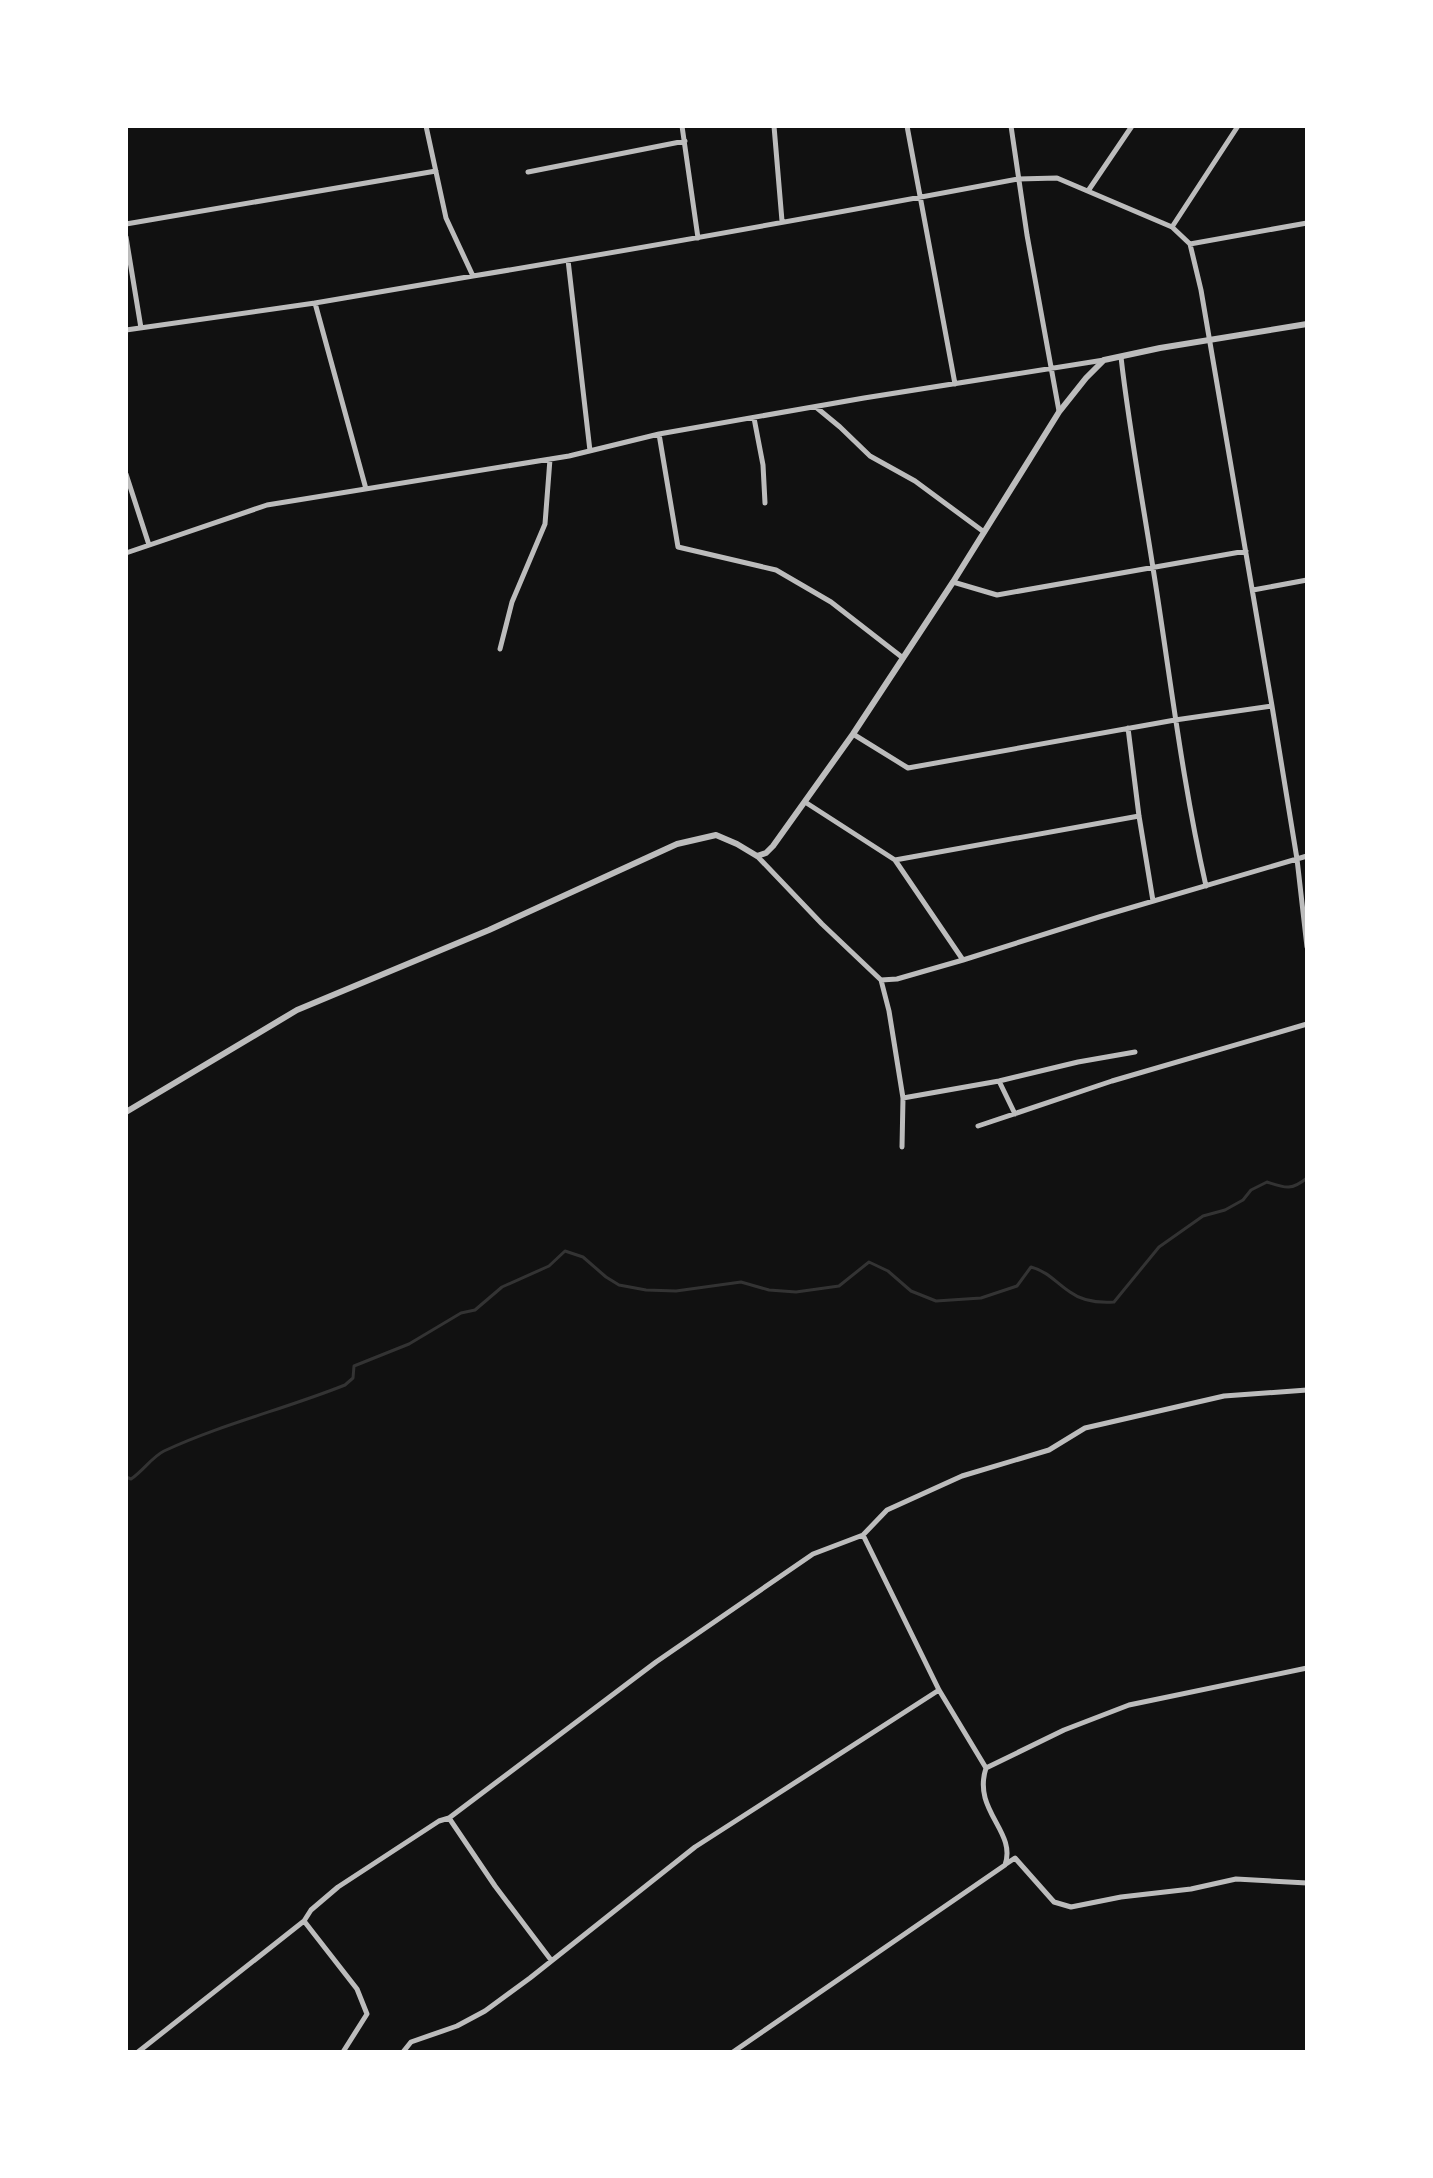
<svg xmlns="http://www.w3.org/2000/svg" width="1433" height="2178" font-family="'Archivo Narrow',sans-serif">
<rect width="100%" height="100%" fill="#111"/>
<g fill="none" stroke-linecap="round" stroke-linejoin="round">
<path stroke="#333" stroke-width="3" d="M126 1477 131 1479C143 1471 152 1457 164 1451 222 1424 285 1409 345 1385L353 1378 354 1366 409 1344 461 1313 475 1310 502 1287 549 1266 565 1251 583 1257 606 1277 619 1285 646 1290 676 1291 741 1282 769 1290 796 1292 839 1286 869 1262 888 1271 911 1291 936 1301 981 1298 1017 1286 1031 1267C1049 1272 1056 1283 1070 1292 1082 1301 1099 1303 1114 1302L1159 1247 1203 1216 1225 1210 1243 1200 1251 1190 1267 1182C1285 1188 1291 1191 1307 1178"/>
<path stroke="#bcbcbc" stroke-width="5" d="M426 126 446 218 473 276C655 246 837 213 1018 179L1057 178 1172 227 1190 244 1201 290 1272 706 1297 859 1307 947
M682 126 698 238
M774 126 782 221
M907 126 955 384
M1011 126 1027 235 1059 411
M528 172 685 141
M1088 191 1132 126
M126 224 436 171
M1172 227 1238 126
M126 237 141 328
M1190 244 1307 223
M568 260 590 451
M315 303 366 489
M126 330 315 303 473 276
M1121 357C1129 428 1142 497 1153 568 1170 674 1182 781 1206 886
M817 408 840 427 870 456 915 481 984 532
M754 418 763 465 765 503
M659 434 678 547 776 570 831 602 903 658
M126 474 149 545
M126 553 267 505 569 456 659 434 864 398 1104 360
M953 582 997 595 1246 551
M1253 590 1307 580
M500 649 512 602 545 524 550 459
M1128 728 1139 816 1153 901
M853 734 908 768 1175 720 1272 706
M805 802 895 860 963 960
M757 856 822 924 881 980 889 1011 903 1098 902 1147
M895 860 1139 816
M881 980 897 979 963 960 1099 917 1307 856
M999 1081 1015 1114
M903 1098 999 1081 1078 1062 1135 1052
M978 1126 1112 1081 1307 1024
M863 1535 939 1690 986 1768
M449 1818 495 1886 551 1960
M1006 1864 1015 1858 1054 1902 1071 1907 1121 1897 1191 1889 1236 1879 1307 1883
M304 1921 357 1989 367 2014 343 2052
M138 2052 304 1921 311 1910 338 1887 439 1821 449 1818 656 1662 813 1554 863 1535 887 1510 962 1476 1049 1450 1085 1428 1224 1396 1307 1390
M403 2052 411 2042 457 2026 485 2011 530 1978 695 1847 939 1690
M733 2052 1005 1865C1017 1831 972 1811 986 1768L1064 1730 1129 1705 1307 1668"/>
<path stroke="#bcbcbc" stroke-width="6" d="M126 1112 297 1010 489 930 677 844 716 835 737 844 757 856 766 853 773 846 853 734 953 582 1059 412 1086 378 1104 360 1160 348 1307 324"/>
</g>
<rect width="1433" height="2178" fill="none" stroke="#ffffff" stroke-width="256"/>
</svg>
